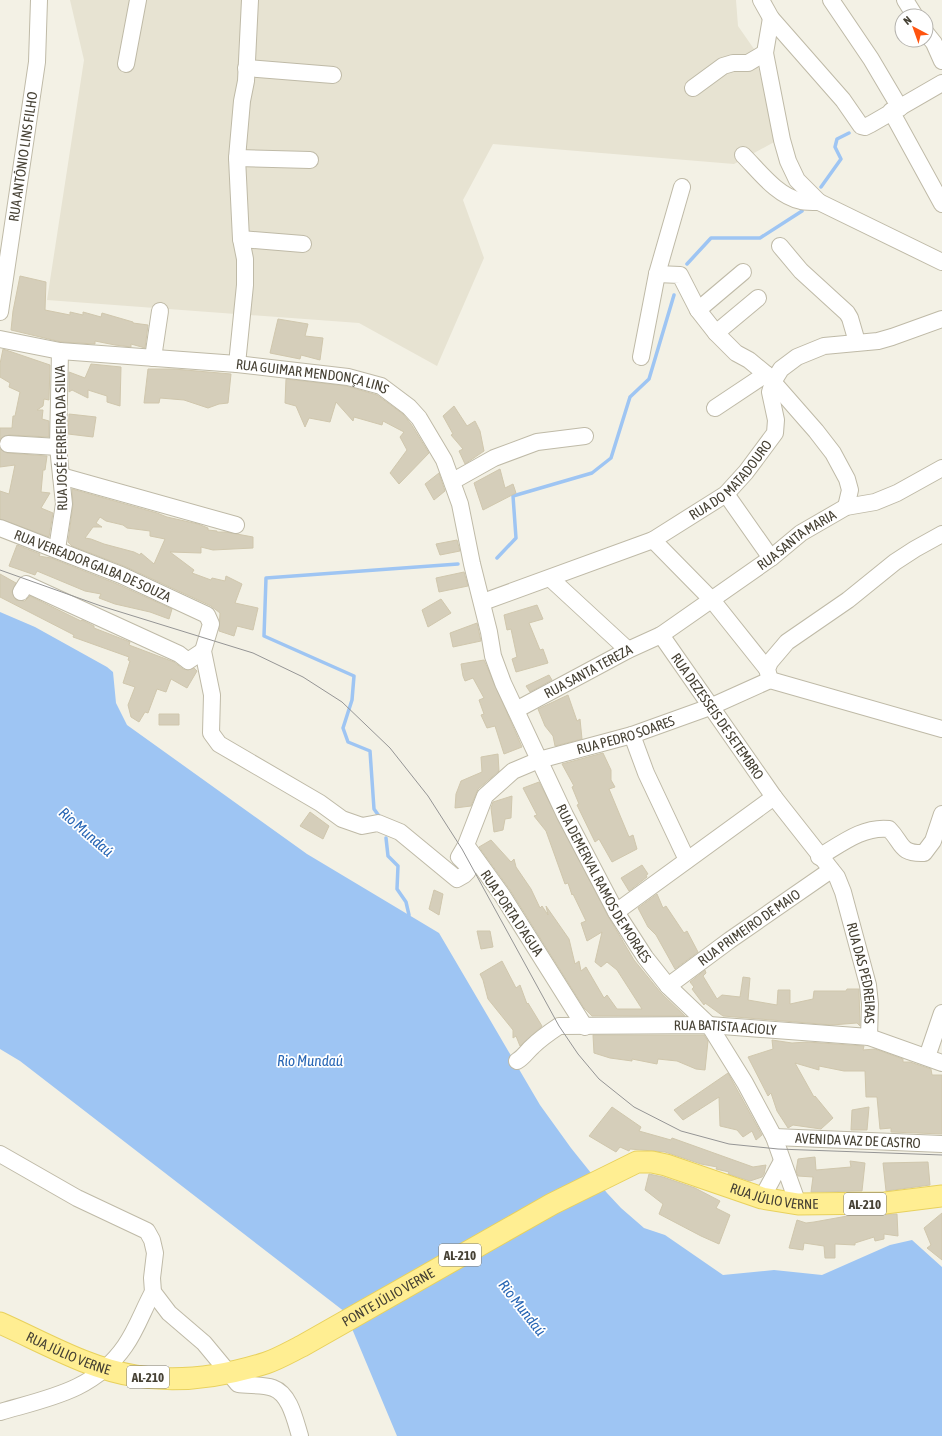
<svg xmlns="http://www.w3.org/2000/svg" width="942" height="1436" font-family="'Asap Condensed',sans-serif">
<rect width="100%" height="100%" fill="#f3f1e5"/>
<path fill="#e7e3d2" d="M70 0H736L738 26 754 49 776 141 734 164 493 144 463 200 484 258 437 366 359 323 47 300 84 60Z"/>
<path fill="#9ec5f3" d="M0 612 35 627 107 667 113 672 116 703 127 725 307 854 439 933 540 1105 571 1148 607 1193 621 1208 644 1228 665 1235 723 1275 774 1270 822 1275 890 1245 912 1240 942 1267V1436H397L345 1312 20 1061 0 1049Z"/>
<g fill="none" stroke-linecap="round" stroke-linejoin="round">
<path stroke="#9ec5f3" stroke-width="3.5" d="M821 187 841 159 835 147 837 139 849 133
M687 264 711 238H760L802 211
M497 558 516 538 513 496 592 473 611 458 630 397 649 379 674 295
M379 816 374 809 370 751 348 742 343 728 352 700 354 676 264 636 266 578 458 564
M386 838 388 856 398 866 397 889 406 902 409 915"/>
</g>
<path fill="#d5ceba" stroke="#d0c7ad" fill-rule="evenodd" d="M20 276 46 282 45 310 70 315V312L83 315V312L101 317 102 313 133 322V323L148 325 145 348 131 344V347L115 345 95 341V344L61 342 11 330 13 311Z
M278 319 308 324 305 336 323 338 320 360 301 355 300 359 270 353Z
M3 349 50 365 49 400 44 399 43 406 37 410H43L42 419 49 421V437L9 435 0 439V428H12L13 416H15L20 392 9 387 10 383 0 377V364Z
M91 364 121 367 120 406 107 402V396L88 390V398L72 390 69 392V372L85 378Z
M148 369H174L231 374 228 403 219 404 208 408 184 400 160 398 159 403H144Z
M286 379 346 386 377 395 403 414 411 424 429 453 399 484 390 473 407 450 400 437 404 432 383 421 382 425 354 417 353 421 336 402 330 422 309 418 305 427 296 406 285 403Z
M454 406 467 426 475 421 480 431 484 451 465 464 459 451 463 449 451 435 453 434 443 416Z
M69 414 96 417 93 437 68 434Z
M0 449 7 453 47 456 45 470H43L41 492 50 493 41 508 53 513 49 537 0 519V491L9 494 15 465 0 467Z
M500 469 505 488 513 484 516 493 483 510 474 483Z
M439 473 445 491 434 500 425 484Z
M72 489 157 513 167 517 198 524 208 528V530L217 531V532H226L253 537V548L213 550 201 547V553L170 552 194 570 192 573 211 580 212 578 225 581 226 576 242 584 235 603 258 608 253 630 237 626 234 636 219 631 220 613 211 606 124 566 72 546 68 542 73 505ZM100 517 106 521 123 525 127 528 150 531V536L165 539 154 564 141 553 140 555 134 552 104 544 91 539 85 538 93 527H102L96 523Z
M457 540 460 551 440 555 436 544Z
M17 545 40 554 39 556 51 558 117 584 172 609 169 619 150 612 115 604 99 598 101 594 85 591 37 571 35 575 9 566Z
M464 572 468 586 439 592 436 578Z
M0 574 16 583 12 592 16 600 25 601 30 596 81 621 82 620 94 626V628L130 642 129 645 174 662 183 669 188 670 194 668 197 671 187 688 171 679 166 692 157 689 148 713 145 712 139 722 131 717 128 705 135 687 123 683 130 661 128 660 129 657 73 637 74 635 0 597Z
M441 599 451 613 428 627 422 610Z
M537 605 543 619 529 623 540 650 543 649 548 663 516 672 512 659 517 657 511 629 507 630 504 615Z
M477 623 481 641 453 647 450 633Z
M484 660 522 747 504 754 495 726 487 728 481 715 484 714 479 700 484 698 473 678 465 681 463 676 461 664Z
M549 675 552 680 530 692 526 686Z
M568 695 577 721 580 719 582 739 555 746 553 736 545 726 538 709Z
M159 714H179V725H159Z
M603 753 611 770V780L615 787 609 789 629 837 633 835 637 849 612 862 599 839 595 842 577 805 579 804 572 787 574 786 562 764Z
M498 754 499 771 478 789 471 806 455 808 456 794 461 781 482 772 481 757Z
M539 782 608 916 634 960 661 993 685 1016H592L584 1008 510 890 479 847 491 840 511 862 514 859 516 867 531 889 540 908 542 906 548 915 546 906 569 939 575 964 579 961 581 971 586 967 604 998 607 995 617 1009H642L617 970 607 962 601 967 595 962 602 932 587 941 581 923 586 921 573 894 572 895 568 883 565 884 546 831 534 816 537 815 523 788Z
M512 796 511 818 505 819 503 830 494 832 491 808 493 802Z
M310 812 329 826 323 839 300 826Z
M642 865 648 874 646 875 647 877 629 891 621 878Z
M434 890 443 894 439 915 429 909Z
M657 894 663 908 666 906 684 933 687 931 698 952 675 969 656 935 648 927 638 908Z
M477 931H490L493 947 481 949Z
M502 961 516 988 520 985 527 1004 528 1003 542 1026 520 1046 516 1036 513 1038V1030L488 999 483 980 480 974Z
M705 970 706 973 703 976 717 999 722 995 740 997 743 977 750 978 748 1000 777 1005 778 990H790V1004L813 999 814 991H846L847 989H859L860 1026 857 1023 832 1025 723 1016 705 1003 704 1005 692 989 694 987 690 982Z
M593 1035H704L708 1041 705 1070 696 1069 677 1061 658 1059 657 1064 632 1059V1061L610 1058 594 1053Z
M772 1040 792 1043 807 1042 864 1046 863 1050 875 1049 903 1059V1062H910L931 1069 932 1075H942V1134L891 1132V1128L880 1129 877 1097H866L865 1071H844L819 1066V1070L795 1063 814 1097 815 1096 833 1118 821 1129 793 1125 788 1128 777 1111 771 1093 768 1096 748 1057 773 1049Z
M728 1073 762 1135 756 1140 752 1131 743 1137 737 1130 720 1126 719 1097 683 1120 674 1110Z
M612 1107 641 1127 639 1131 671 1140 672 1138 753 1167 766 1165 764 1174 762 1177 750 1181 728 1174 729 1172 716 1169 717 1167 701 1164 665 1152 630 1149 629 1151 620 1147 616 1152 589 1136Z
M869 1107 867 1130H851L852 1110Z
M815 1157 816 1170 851 1167 850 1161 865 1163 862 1191 811 1192 813 1177 798 1176 796 1171 798 1159Z
M928 1162 930 1185 886 1191 883 1163Z
M649 1174 663 1177 695 1188 720 1201 716 1208 730 1215 719 1244 701 1236 659 1214 663 1204 645 1190Z
M942 1213V1260L927 1248 931 1245 924 1228Z
M897 1214 898 1236 884 1234V1239L875 1241 874 1237 855 1243V1245L835 1244V1258H825L824 1246 804 1243 803 1250 789 1248 797 1220 806 1223 814 1222 853 1215Z"/>
<g fill="none" stroke-linecap="round" stroke-linejoin="round">
<defs>
<g id="minor">
<path d="M761 0 771 18 843 100 861 126 865 127 871 124 942 83"/>
<path d="M831 0 871 59 900 108"/>
<path d="M905 0 915 16"/>
<path d="M771 18 765 53 782 140 788 161 797 180 819 202"/>
<path d="M926 33 934 43 942 61"/>
<path d="M126 64 138 0"/>
<path d="M246 68 333 75"/>
<path d="M693 88 723 66 733 63H748L765 53"/>
<path d="M891 111 942 204"/>
<path d="M743 155C759 171 777 196 801 201 807 202 813 202 819 202L942 262"/>
<path d="M237 158 310 160"/>
<path d="M241 239 303 244"/>
<path d="M780 246 801 271 847 313 850 318 857 342"/>
<path d="M657 274 680 275 698 310 716 333 736 353 749 360 766 374 816 431 833 453 847 479 850 490 846 507"/>
<path d="M698 310 743 272"/>
<path id="s1" d="M0 312 37 62 39 0"/>
<path d="M716 333 758 298"/>
<path id="s2" d="M0 339 60 351 237 364 348 377 381 386 409 407 419 418 444 460 460 504 472 564 489 632 493 656 503 683 565 815 616 912 645 957 668 986 709 1025 745 1083 774 1137 798 1204"/>
<path d="M641 357 657 274 682 187"/>
<path d="M153 358 160 311"/>
<path d="M237 364 245 285V259L241 239 237 158 242 101 246 81 250 0"/>
<path d="M715 408 766 374"/>
<path d="M8 444 58 447"/>
<path d="M61 476 236 525"/>
<path d="M453 481 494 458 537 442 585 436"/>
<path d="M726 494 771 558"/>
<path id="s3" d="M0 528 121 575 207 615 211 624 203 651 212 695 211 733 219 744 320 803 342 819 362 826 378 823 400 832 457 879 464 875 468 871V866L459 857 466 845"/>
<path d="M653 540 712 600 767 669"/>
<path d="M57 549 64 504 58 447 60 351"/>
<path d="M551 579 628 650"/>
<path d="M21 592 26 584 179 654 188 661 203 651"/>
<path id="s4" d="M483 602 653 540 726 494 746 472 775 433 776 420 770 392 773 382 781 369 797 357 824 346 878 341 892 337 942 319"/>
<path id="s5" d="M661 635 774 797 837 877 843 892 868 985 870 1004 869 1037"/>
<path d="M770 680 767 669 770 662 787 642 848 600 895 562 915 549 942 534"/>
<path id="s6" d="M516 710 628 650 661 635 771 558 801 533 846 507 875 502 897 493 942 468"/>
<path d="M632 735 646 773 687 860"/>
<path d="M819 857C841 844 863 826 889 829 903 843 899 854 924 853L933 841 942 814"/>
<path d="M616 912 774 797"/>
<path id="s7" d="M668 986 730 940 831 870"/>
<path id="s8" d="M585 1027 502 895 466 845 485 796 513 771 539 760 632 735 710 707 770 680 942 729"/>
<path d="M927 1057 942 1013"/>
<path id="s9" d="M517 1061C524 1057 527 1051 533 1046 541 1038 550 1032 559 1026L709 1025 869 1037 942 1063"/>
<path id="s10" d="M774 1137 942 1144"/>
<path d="M0 1154 77 1198 147 1231 152 1240 155 1253 152 1278 153 1292 169 1313 204 1343 238 1384C248 1386 262 1384 273 1388 290 1394 295 1420 300 1436"/>
<path d="M762 1198 782 1161"/>
<path d="M0 1412C48 1398 94 1391 125 1346 137 1329 143 1310 153 1292"/>
</g>
<g id="major">
<path id="s11" d="M0 1323C43 1342 89 1369 136 1376 179 1383 225 1376 266 1363 278 1359 290 1352 302 1346L552 1204 637 1162H652L666 1165 762 1198 798 1204 885 1203 942 1196"/>
</g>
</defs>
<use href="#minor" stroke="#bfbaa7" stroke-width="18"/>
<use href="#major" stroke="#e8d15d" stroke-width="23"/>
<use href="#minor" stroke="#fff" stroke-width="16"/>
<use href="#major" stroke="#ffee92" stroke-width="21"/>
<path stroke="#959595" stroke-width="1" d="M0 570 101 606 253 653 303 677 342 702 390 748 428 796 462 849 559 1026 578 1054 599 1079 634 1107 681 1131 729 1144 778 1149 942 1155"/>
</g>
<g text-anchor="middle" stroke-width="3.5" stroke-linejoin="round" paint-order="stroke">
<g fill="#fff" stroke="#7e7a71" stroke-width="1">
<rect x="844" y="1193" width="42" height="22" rx="3"/>
<rect x="439" y="1244" width="42" height="22" rx="3"/>
<rect x="127" y="1366" width="42" height="22" rx="3"/>
</g>
<g font-size="13" font-weight="bold" fill="#464134">
<text x="865" y="1209">AL-210</text>
<text x="460" y="1260">AL-210</text>
<text x="148" y="1382">AL-210</text>
</g>
<g font-size="14" fill="#464134" stroke="#fff">
<text dy="5" stroke="none"><textPath href="#s1" startOffset="157">RUA ANTÔNIO LINS FILHO</textPath></text>
<text dy="5" stroke="none"><textPath href="#s2" startOffset="315">RUA GUIMAR MENDONÇA LINS</textPath></text>
<text transform="translate(61 438) rotate(-91)" y="5">RUA JOSÉ FERREIRA DA SILVA</text>
<text dy="5" stroke="none"><textPath href="#s4" startOffset="280">RUA DO MATADOURO</textPath></text>
<text dy="5" stroke="none"><textPath href="#s6" startOffset="329">RUA SANTA MARIA</textPath></text>
<text dy="5" stroke="none"><textPath href="#s3" startOffset="100">RUA VEREADOR GALBA DE SOUZA</textPath></text>
<text dy="5" stroke="none"><textPath href="#s6" startOffset="82">RUA SANTA TEREZA</textPath></text>
<text dy="5" stroke="none"><textPath href="#s5" startOffset="99">RUA DEZESSEIS DE SETEMBRO</textPath></text>
<text dy="5" stroke="none"><textPath href="#s8" startOffset="426">RUA PEDRO SOARES</textPath></text>
<text dy="5" stroke="none"><textPath href="#s2" startOffset="939">RUA DEMERVAL RAMOS DE MORAES</textPath></text>
<text transform="translate(512 913) rotate(56)" y="5">RUA PORTA D'AGUA</text>
<text dy="5" stroke="none"><textPath href="#s7" startOffset="100">RUA PRIMEIRO DE MAIO</textPath></text>
<text dy="5" stroke="none"><textPath href="#s5" startOffset="399">RUA DAS PEDREIRAS</textPath></text>
<text dy="5" stroke="none"><textPath href="#s9" startOffset="221">RUA BATISTA ACIOLY</textPath></text>
<text dy="5" stroke="none"><textPath href="#s10" startOffset="84">AVENIDA VAZ DE CASTRO</textPath></text>
<text dy="5" stroke="none"><textPath href="#s11" startOffset="843">RUA JÚLIO VERNE</textPath></text>
<text dy="5" stroke="none"><textPath href="#s11" startOffset="417">PONTE JÚLIO VERNE</textPath></text>
<text dy="5" stroke="none"><textPath href="#s11" startOffset="75">RUA JÚLIO VERNE</textPath></text>
</g>
<g font-size="15" font-style="italic" fill="#2967b5" stroke="#fff">
<text transform="translate(86 832) rotate(41)" y="5">Rio Mundaú</text>
<text x="310" y="1066">Rio Mundaú</text>
<text transform="translate(522 1308) rotate(52)" y="5">Rio Mundaú</text>
</g>
</g>
<g transform="translate(914 28) rotate(319)"><circle r="19" fill="#ffffff" stroke="#b5b3ae"/>
<path d="M0-3L7 15L0 10L-7 15Z" fill="#ff5410"/>
<text y="-6" font-size="11" font-weight="bold" text-anchor="middle" fill="#464134">N</text>
</g>
</svg>
